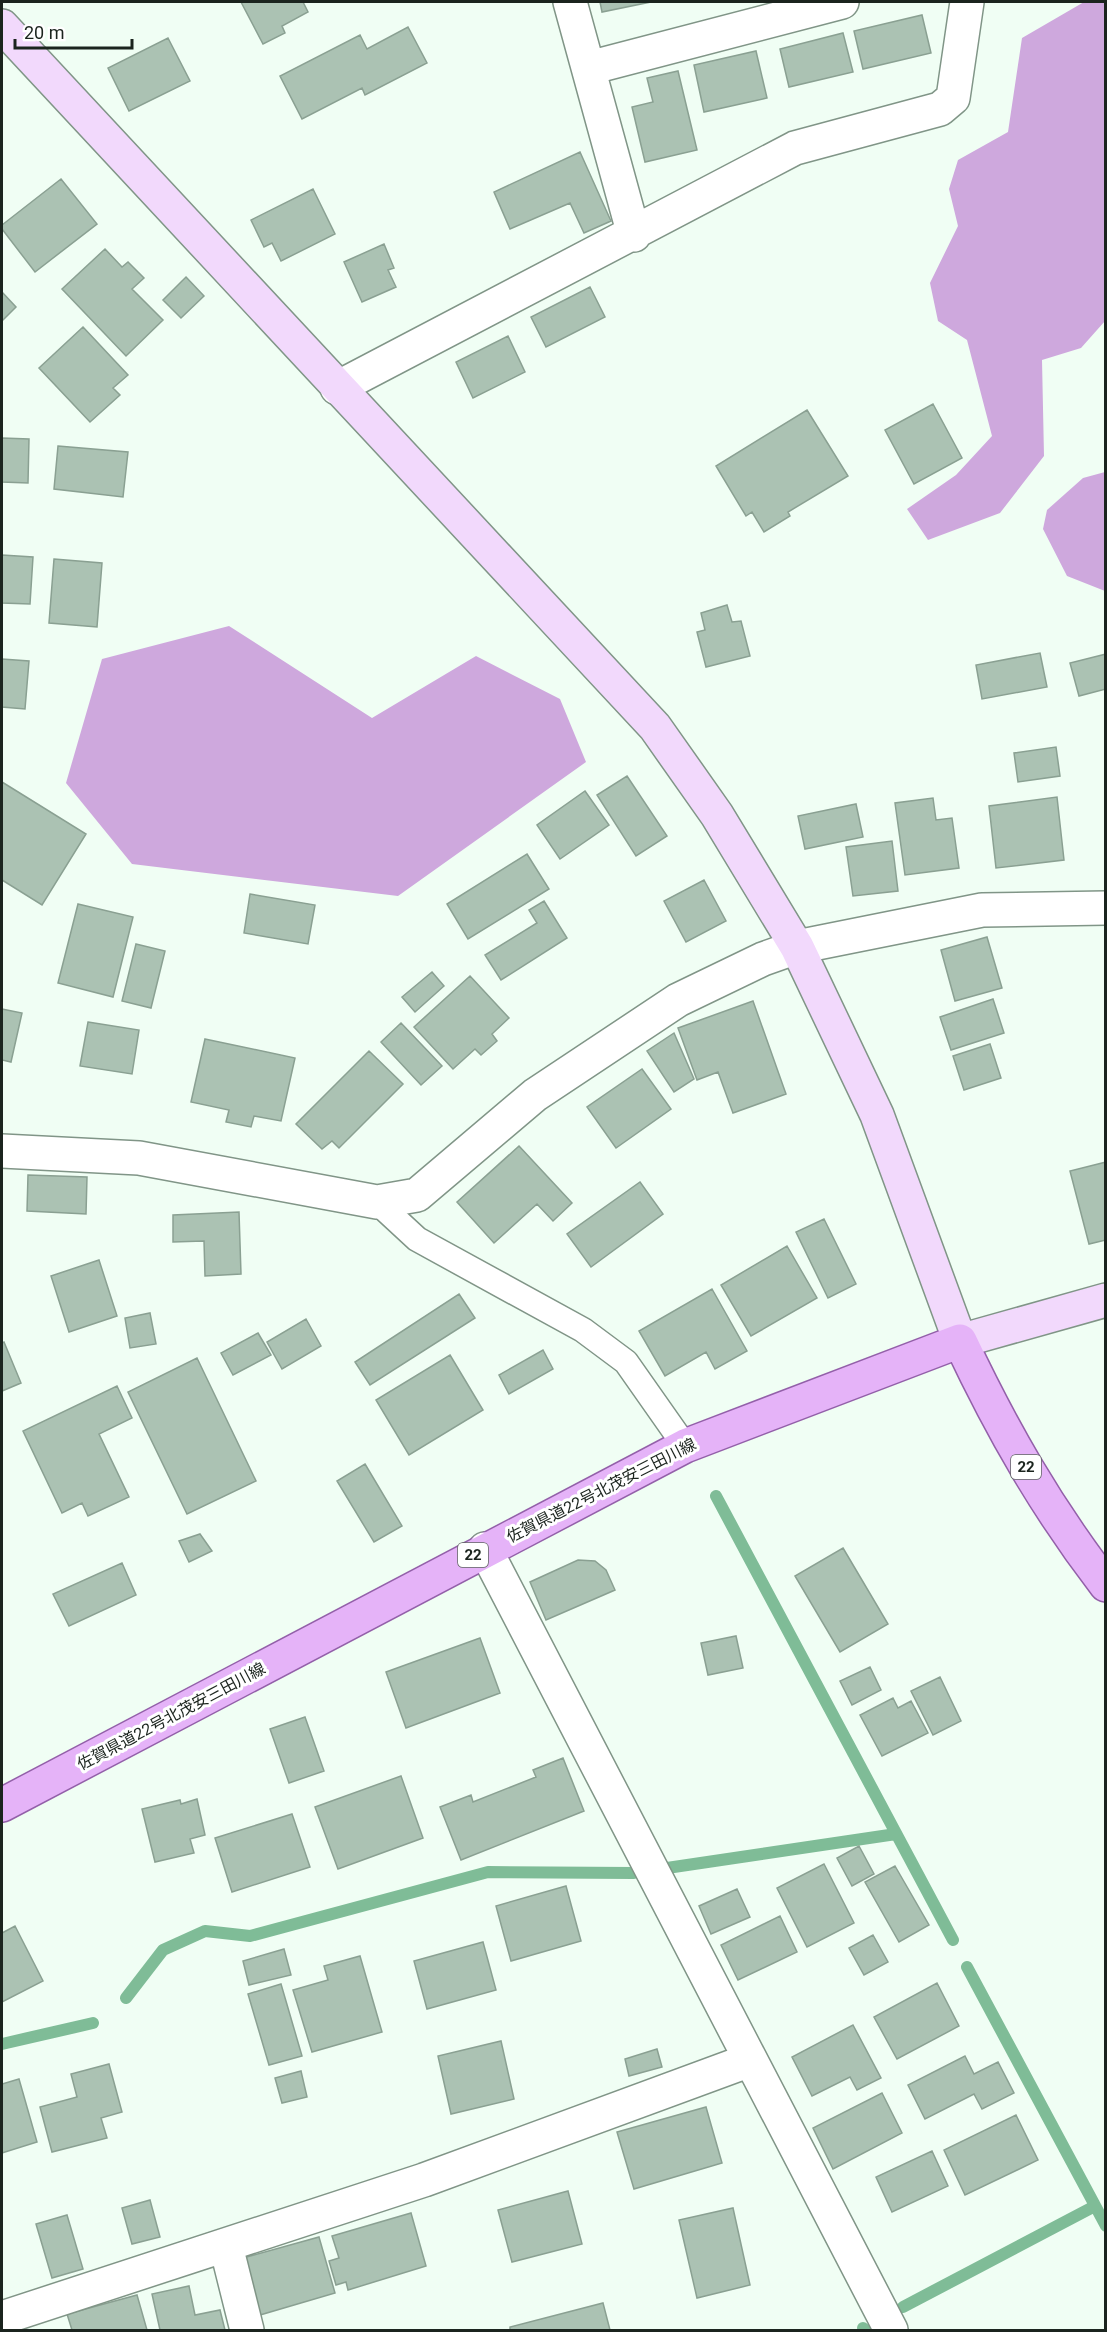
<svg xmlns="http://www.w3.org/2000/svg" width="1107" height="2332" font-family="Roboto,'Noto Sans JP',sans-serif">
<rect width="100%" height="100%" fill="#f0fef4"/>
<path fill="#cea8dd" d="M1084 2H1105V321L1081 348 1042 360 1044 456 1000 513 928 540 907 509 956 475 992 436 967 340 938 321 930 283 958 226 949 189 958 160 1008 132 1022 38Z
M1105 472H1106L1105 591 1067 576 1043 529 1047 510 1083 478Z
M229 626 372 718 476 656 560 699 586 762 398 896 132 864 66 783 102 659Z"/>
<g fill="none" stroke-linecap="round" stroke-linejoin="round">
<path stroke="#7fbc97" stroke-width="12" d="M716 1496 953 1940
M667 1868 896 1834
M967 1967 1106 2226
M126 1998 163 1950 205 1931 250 1936 488 1872 634 1873
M2 2044 93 2023
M903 2307 1095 2206
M863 2328 865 2330"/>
</g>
<path fill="#abc2b3" stroke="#8aa092" stroke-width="1.5" d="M241 2H303L308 12 282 26 285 33 263 44Z
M600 2H651L602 12Z
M922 15 931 53 863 69 854 31Z
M408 27 427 63 365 95 362 88 302 119 280 76 360 35 367 49Z
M843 33 853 72 789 87 780 49Z
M168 38 190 81 129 111 108 68Z
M756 51 767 98 704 112 694 65Z
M678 71 697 150 645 162 632 107 653 102 647 78Z
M580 152 611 221 584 233 570 203 510 229 494 192Z
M61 179 97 224 35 272 2 229V225Z
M313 189 335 234 281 261 272 243 264 247 251 220Z
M384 244 394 268 388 270 396 287 362 302 344 262Z
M105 249 122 267 128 262 144 278 132 289 163 320 126 356 62 289Z
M186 277 204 296 181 318 163 300Z
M590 287 605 317 546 347 531 317Z
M2 292 16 307 2 321Z
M83 327 128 375 113 388 120 395 90 422 39 368Z
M508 336 525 372 473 398 456 362Z
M933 404 962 458 914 484 885 430Z
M807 410 848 476 788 512 790 516 764 532 752 512 746 516 716 466Z
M2 438 29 439 28 483 2 482Z
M58 446 128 452 123 497 54 489Z
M2 555 33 557 30 604 2 603Z
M54 559 102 563 97 627 49 623Z
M727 605 732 622 741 621 750 656 706 667 697 632 705 630 701 613Z
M1040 653 1047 687 982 699 976 665Z
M1106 654V689L1079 696 1070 663Z
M2 659 29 661 25 709 2 707Z
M1056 747 1060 776 1018 782 1014 753Z
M627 776 667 836 636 856 597 795Z
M2 782 86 834 42 905 2 880Z
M585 791 609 825 560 859 537 825Z
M1057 797 1064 860 996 868 989 806Z
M933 798 936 820 952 818 959 868 905 875 895 803Z
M856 804 863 837 805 849 798 816Z
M892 841 898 891 853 896 846 847Z
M527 854 549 889 468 939 447 904Z
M704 880 726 921 686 942 664 901Z
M250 894 315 905 308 944 244 933Z
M544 901 567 938 501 980 485 955 537 923 529 910Z
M78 904 133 917 113 997 58 983Z
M987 937 1002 988 955 1001 941 950Z
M136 944 165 951 151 1008 122 1001Z
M432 972 444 986 415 1012 402 997Z
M470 976 509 1018 492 1034 497 1041 481 1055 475 1049 453 1069 414 1027Z
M993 999 1004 1033 951 1050 940 1017Z
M753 1001 786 1094 733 1113 718 1072 697 1080 678 1028Z
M2 1009 22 1013 11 1062 2 1060Z
M88 1022 139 1030 132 1074 80 1066Z
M401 1023 442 1066 421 1085 381 1042Z
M674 1033 694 1079 674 1092 647 1051Z
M205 1039 295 1058 281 1121 254 1116 251 1127 226 1122 229 1110 191 1102Z
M990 1044 1001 1078 964 1090 953 1056Z
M369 1051 403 1084 339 1148 332 1141 322 1149 296 1124Z
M642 1069 671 1109 616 1148 587 1107Z
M519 1146 572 1203 553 1221 537 1204 494 1243 457 1202Z
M1106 1162V1240L1089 1244 1070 1171Z
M28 1175 87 1177 86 1214 27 1211Z
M640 1182 663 1214 591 1267 567 1234Z
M239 1212 241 1274 205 1276 204 1241 173 1242V1215Z
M824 1219 856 1284 828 1298 796 1232Z
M787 1246 817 1298 751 1336 721 1285Z
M99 1260 117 1316 69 1332 51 1276Z
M712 1289 747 1351 715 1369 706 1352 665 1376 639 1331Z
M459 1294 475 1318 370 1385 355 1362Z
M150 1313 156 1344 130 1348 125 1318Z
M306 1319 321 1346 282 1369 267 1342Z
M258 1333 271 1355 233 1375 221 1353Z
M4 1342 21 1383 2 1391V1343Z
M543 1350 553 1369 509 1394 499 1375Z
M450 1355 483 1410 409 1455 376 1400Z
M197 1358 256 1481 187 1514 128 1392Z
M117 1386 132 1418 99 1434 129 1497 88 1516 82 1503 62 1513 23 1431Z
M365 1464 402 1526 374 1542 337 1481Z
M200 1534 212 1551 189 1562 179 1541Z
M843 1548 888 1624 840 1652 795 1576Z
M578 1560 595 1561 606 1570 615 1590 546 1620 530 1582Z
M122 1563 136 1595 69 1626 53 1594Z
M736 1636 743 1668 708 1675 701 1643Z
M480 1638 500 1693 406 1728 386 1672Z
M870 1667 881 1690 852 1705 840 1681Z
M940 1677 961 1721 933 1735 911 1691Z
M893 1698 898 1708 911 1701 928 1733 882 1756 860 1715Z
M305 1717 324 1771 289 1783 270 1729Z
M563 1758 584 1811 461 1860 440 1807 471 1795 473 1802 536 1777 533 1770Z
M401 1776 423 1838 338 1869 315 1807Z
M197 1799 205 1835 190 1839 194 1853 155 1862 142 1809 180 1800 181 1804Z
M292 1814 310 1867 232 1892 215 1838Z
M859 1846 874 1874 852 1886 837 1858Z
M824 1864 854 1923 807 1947 777 1888Z
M895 1866 929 1925 899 1942 865 1882Z
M566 1886 581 1941 511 1961 496 1906Z
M737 1889 750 1917 711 1934 699 1906Z
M780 1916 797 1952 738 1980 721 1945Z
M15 1926 43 1981 2 2002V1933Z
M873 1935 888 1962 864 1975 849 1948Z
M483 1942 496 1990 427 2009 414 1961Z
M284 1949 291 1975 249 1985 243 1961Z
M360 1956 382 2032 312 2052 293 1990 328 1980 324 1966Z
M937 1983 959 2026 897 2059 874 2017Z
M281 1984 302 2056 269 2065 248 1994Z
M853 2025 881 2078 857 2090 850 2077 812 2096 792 2057Z
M501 2041 514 2099 451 2114 438 2056Z
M657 2049 662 2067 629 2076 625 2059Z
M965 2056 974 2074 998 2062 1014 2093 982 2109 974 2094 925 2119 908 2085Z
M109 2064 122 2112 101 2118 107 2138 52 2152 40 2107 77 2097 71 2074Z
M301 2071 307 2097 282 2103 275 2078Z
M19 2079 37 2142 2 2153V2084Z
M882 2093 902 2133 833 2169 813 2128Z
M706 2107 722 2163 634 2189 617 2132Z
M1016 2115 1038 2160 965 2195 944 2150Z
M932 2151 948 2186 892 2212 876 2177Z
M568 2191 582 2244 512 2262 498 2210Z
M150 2200 160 2237 132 2244 122 2208Z
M733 2208 750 2285 697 2298 679 2220Z
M411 2213 426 2266 348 2290 346 2282 336 2285 329 2261 339 2258 332 2236Z
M67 2215 83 2269 52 2278 36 2224Z
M319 2237 335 2293 260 2315 243 2258Z
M189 2286 195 2315 220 2310 225 2330H160L152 2294Z
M137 2295 147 2330H72L67 2314Z
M603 2303 610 2330H510V2327Z"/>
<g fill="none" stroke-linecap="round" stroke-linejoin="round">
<defs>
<path id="lane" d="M377 1202 417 1239 583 1330 626 1362 685 1446"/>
<path id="street" d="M570 2 634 235
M589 68 842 2
M337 388 795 148 940 109 953 98 967 2
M2 1151 139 1158 377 1202 417 1195 535 1095 678 1000 763 959 797 947 982 910 1106 908
M485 1549 891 2330
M226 2246 247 2330
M2 2318 424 2180 750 2060"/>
<path id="secondary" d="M2 26 655 727 717 815 797 947 877 1115 960 1341 1106 1300"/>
<path id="primary" d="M2 1805 685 1446 960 1341C1002 1430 1046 1507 1106 1585"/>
</defs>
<use href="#lane" stroke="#809587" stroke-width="27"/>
<use href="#street" stroke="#809587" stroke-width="36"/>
<use href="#secondary" stroke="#809587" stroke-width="36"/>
<use href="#primary" stroke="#9360a9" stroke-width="36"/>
<use href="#lane" stroke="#fff" stroke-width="24"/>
<use href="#street" stroke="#fff" stroke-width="33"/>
<use href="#secondary" stroke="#f2d9fc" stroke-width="33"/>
<use href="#primary" stroke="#e5b3f8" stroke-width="33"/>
</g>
<g text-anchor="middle" stroke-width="6" stroke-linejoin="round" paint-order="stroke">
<g fill="#fff" stroke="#5f6662" stroke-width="1.5">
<rect x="1011" y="1455" width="30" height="24" rx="4.5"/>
<rect x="458" y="1543" width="30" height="24" rx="4.5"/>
</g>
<g font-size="15" font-weight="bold" fill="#1b241e">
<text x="1026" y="1472">22</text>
<text x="473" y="1560">22</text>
</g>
<g font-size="16" fill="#1b241e" stroke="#fff">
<text transform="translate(601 1490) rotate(-27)" y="6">佐賀県道22号北茂安三田川線</text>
<text transform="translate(171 1716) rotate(-28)" y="6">佐賀県道22号北茂安三田川線</text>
</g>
</g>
<rect width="1107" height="2332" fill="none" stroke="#1b241e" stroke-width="6"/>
<path d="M15 39v9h117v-9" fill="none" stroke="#1b241e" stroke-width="3"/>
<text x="24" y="39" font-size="18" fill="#1b241e" stroke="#ffffff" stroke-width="4.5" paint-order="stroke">20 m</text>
</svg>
